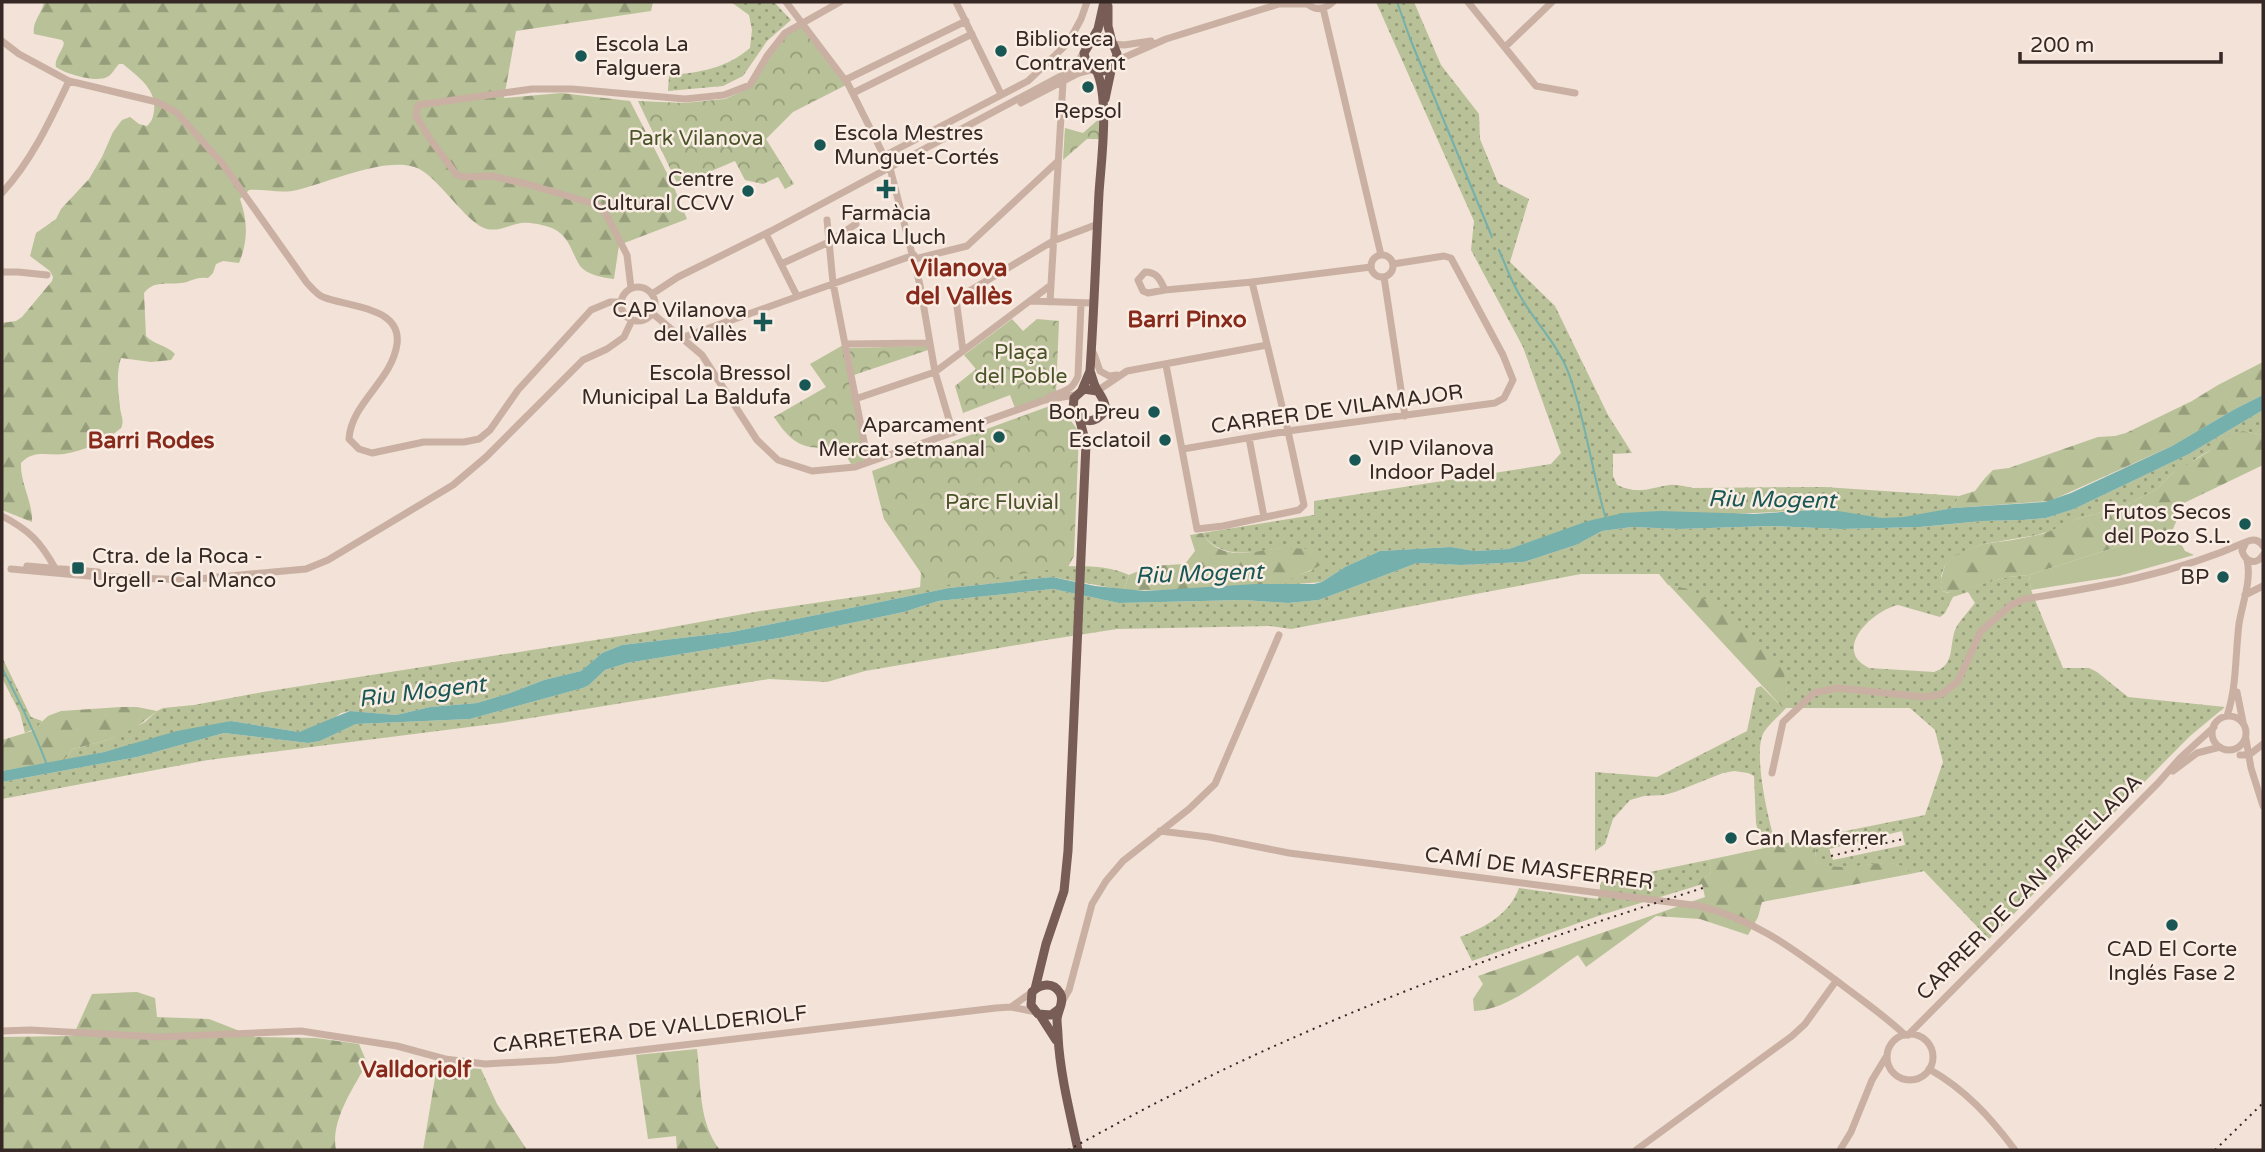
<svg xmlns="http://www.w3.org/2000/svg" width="2265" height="1152" font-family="'Varela Round',sans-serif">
<defs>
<pattern id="grass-dots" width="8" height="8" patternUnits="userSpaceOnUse" patternTransform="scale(1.75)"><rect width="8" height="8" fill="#b8c197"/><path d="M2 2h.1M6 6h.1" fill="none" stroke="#969d7b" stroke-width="1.8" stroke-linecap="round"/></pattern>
<pattern id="forest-firs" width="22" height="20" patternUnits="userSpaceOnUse" patternTransform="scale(1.75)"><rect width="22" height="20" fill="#b8c197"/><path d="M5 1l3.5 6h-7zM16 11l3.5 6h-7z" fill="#969d7b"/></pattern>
<pattern id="park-crowns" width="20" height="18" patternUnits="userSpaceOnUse" patternTransform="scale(1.75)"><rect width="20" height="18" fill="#b8c197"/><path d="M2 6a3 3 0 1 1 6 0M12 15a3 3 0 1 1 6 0" fill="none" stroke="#969d7b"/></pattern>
</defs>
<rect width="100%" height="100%" fill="#f2e2d7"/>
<path fill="url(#grass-dots)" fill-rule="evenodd" d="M731 2H774L791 20 767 41 743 76 723 86 668 91 669 75C699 73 727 68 750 48L752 30 749 15Z
M1376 2H1414L1441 65 1479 114 1480 139 1498 183 1529 199 1510 262 1555 306 1608 415 1632 453 1613 454V476L1617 485C1640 495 1648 488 1670 485 1677 484 1686 487 1693 488L1824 487 1959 496 1953 508C1929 513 1904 520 1880 518 1857 516 1836 511 1813 510L1592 521 1509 549 1474 551 1451 547 1380 551 1345 567 1322 582 1283 585 1290 578 1313 570 1282 548C1253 552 1221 561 1202 533L1314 515V501L1551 464 1561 453 1523 347 1471 250 1474 221Z
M2263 410V435L2243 431 2197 458 2184 468 2173 473 2157 489 2126 505 2077 519 2054 530 2037 535 1983 544 1960 553 1945 565 1941 576 1942 591 1948 593 2008 577 2029 575 2031 590 2063 668H2089L2097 672 2128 697 2225 707 2190 736 1989 939 1924 871 1910 874C1895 847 1838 882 1815 859L1816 837 1925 815 1943 762 1935 730 1910 708H1786C1780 715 1770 723 1764 732 1752 752 1769 823 1776 845L1762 848 1756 823 1754 776 1748 773 1734 771 1723 773 1675 792 1664 795 1644 796 1630 800 1613 819 1605 844 1595 851V772L1657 777 1747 731 1756 688 1761 686 1782 707H1787V691L1782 668 1685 588 1668 585 1659 574H1581L1291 629 1270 626 1117 629 1046 640 865 671 827 682 769 679 501 723 208 760 2 799V782L137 757 224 733 308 743 320 741 356 724 470 719 583 688 589 685 605 670 627 663 779 638 904 612 938 601 1053 589 1119 603 1243 600 1288 603 1319 600 1417 563 1461 565 1524 562 1576 545 1602 531 1632 527 1680 529 1770 526 1841 529 1920 527 1982 521 2023 520 2046 518 2074 509 2189 454ZM1968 592 1975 603C1969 611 1959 621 1955 630 1949 648 1955 665 1934 672L1869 668C1831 650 1873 610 1898 605L1940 617 1945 613 1953 597ZM1902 831 1905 845 1833 860 1829 849Z
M1041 567C1070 567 1103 563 1129 575L1124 590 1052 577 949 588 732 632 622 645 602 653 581 671 544 680 510 693 477 703 430 707 396 715 349 711 341 713 332 720 299 732 231 721 104 752 64 760 73 749 111 739 145 722 157 711 163 708 194 705 263 692 640 633 760 611 903 590Z
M2 657 31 717 42 721 38 727 25 733 20 713 2 678Z
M1708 860 1711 867 1710 875 1696 881 1693 887 1598 916 1472 961 1460 937C1485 927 1509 915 1519 888L1598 899 1601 882Z"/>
<path fill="url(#forest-firs)" d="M44 2H653L651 11 516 31 504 98 561 93 630 101 673 185 687 219 619 245 614 279C604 278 587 275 580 266 571 252 570 236 552 228 543 225 531 222 521 223 509 225 496 233 484 228 465 220 441 182 421 170 392 153 328 183 297 190 282 194 265 189 249 190L240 199C248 222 248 241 239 263L223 261 216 264 213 273 208 278C192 277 193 282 181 283 167 285 154 280 144 293L146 336C154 345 167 345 175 354L171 360 151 362 121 358C116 373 118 390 120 406 120 415 125 419 121 428 106 441 83 451 64 454 49 456 33 449 21 463 20 483 33 502 32 522L2 510V323L16 321 22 317 52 281 53 277 50 271 30 256 36 233 56 219 61 209 89 179 102 157 113 132 122 120 130 117 139 124 147 126C152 121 153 118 154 111 157 89 138 77 123 64H119C115 68 112 75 107 77 96 83 66 74 56 67 54 59 62 52 64 43L62 40 34 34C32 21 42 14 44 2Z
M2263 362V395L2235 409 2172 446 2050 501 1953 508 1959 496 1975 491 1985 478 1993 470 2009 468 2098 437 2115 436 2126 433 2192 401 2218 385Z
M2243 431 2263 435V465L2184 503 2173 529 2029 575 2008 577 1950 593 1942 591 1941 579 1945 565 1959 553 1983 544 2013 540 2043 534 2077 519 2126 505 2157 489 2173 473 2208 452 2227 437Z
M1202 533C1222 564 1253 550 1283 548 1294 548 1306 549 1317 549L1322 554V564C1309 573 1295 574 1283 585 1230 584 1177 592 1124 590L1129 575 1151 566 1185 564 1195 551 1190 535Z
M1669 585 1685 588 1718 606 1783 668 1787 691V707H1782Z
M121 707H137L157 711 135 728 111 739 73 749 64 760 2 771V740L32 731 48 716 61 711Z
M1816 837 1815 859C1839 881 1896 847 1910 874L1762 902 1758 917 1748 935 1700 919 1656 916 1586 967 1578 955C1549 974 1510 1010 1474 1011L1473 999 1483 984 1478 976 1705 897 1702 884 1693 887 1695 881 1710 875 1711 867 1708 860Z
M137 992 155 998 157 1017 209 1019 255 1037 316 1038 359 1044 367 1063C354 1087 330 1121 336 1150H2V1037L73 1036 92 994Z
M697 1049C701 1082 698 1123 720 1150H677L676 1136 648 1139 636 1055Z
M437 1066 481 1069 497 1104 527 1150H423Z"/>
<path fill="url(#park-crowns)" d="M799 26 808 29 848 84 793 112 766 139 794 184 785 189 778 177 763 184 745 180 735 161 678 185 638 101 684 103 725 99 750 88 784 36Z
M1100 118 1099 139H1087L1063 160 1065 128 1083 133Z
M1012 319 1023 331 1037 319 1059 321 1056 393 1015 408 1010 395 963 413 955 386 976 369 964 355Z
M845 344 868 462 851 464 841 447C805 450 794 447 774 417L826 387 810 364Z
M928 346V350L854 375 849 348Z
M1058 403 1079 432 1074 556 1068 567 920 589 921 573 884 519 872 471Z"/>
<path fill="#b8c197" d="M2173 529 2185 551 2194 555 2119 576 2031 590 2029 575Z"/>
<path fill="#75b0ac" d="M2263 395V410L2189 454 2074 509 2046 518 2023 520 1982 521 1920 527 1841 529 1770 526 1680 529 1632 527 1602 531 1576 545 1524 562 1461 565 1417 563 1319 600 1288 603 1243 600 1119 603 1053 589 938 601 904 612 779 638 627 663 605 670 589 685 583 688 470 719 356 724 320 741 308 743 224 733 137 757 2 782V771L104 752 177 731 231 721 299 732 350 711 396 715 430 707 477 703 510 693 544 680 581 671 602 653 622 645 732 632 949 588 1052 577 1095 586 1145 591 1255 584H1314L1322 582 1345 567 1380 551 1451 547 1474 551 1509 549 1588 521 1623 513 1661 511 1754 514 1813 510 1838 511 1882 518 1904 517 1953 508 2045 502 2071 493 2172 446 2235 409Z"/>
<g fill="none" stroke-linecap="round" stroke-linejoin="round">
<path stroke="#75b0ac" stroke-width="2" d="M1397 2 1411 41 1492 237
M1499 250C1506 266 1512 284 1522 299 1538 326 1560 347 1570 377 1586 423 1592 472 1606 519
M2 668C19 701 34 730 47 765"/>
<path stroke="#cab0a3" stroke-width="7" d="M786 2 848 84 890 168 920 285 935 372 953 433
M956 2 1001 94
M1468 2 1536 86 1575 93
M1306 3C1315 11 1324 10 1333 2
M1323 8 1381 255
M2 41 19 54 69 81 157 102 176 112 222 163 307 283C312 288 317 295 323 297 347 307 402 306 397 344 392 381 351 403 349 439L359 449 372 453 424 442H464L479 439 490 430 518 390 591 310 610 302H621
M1113 44 1124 45 1151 41
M1505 47 1552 2
M1116 61 1166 39 1279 4H1307
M845 80 966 21
M853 93 972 34
M1021 103 1079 73 1094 69
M884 156 1028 81 1068 43 1081 19 1087 2
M2 193C32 160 50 121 69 81
M827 220 833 283 868 462
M766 234 797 296
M1371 266a11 11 0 1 1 22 0a11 11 0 1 1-22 0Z
M915 259 967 246 1057 162
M781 264 829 242 856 224
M2 272H18L47 275
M1384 277 1405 416
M621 304a17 17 0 1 1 34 0a17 17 0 1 1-34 0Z
M631 288 627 255 607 216 598 205 527 184 492 176 463 177 456 174 430 139 416 116 418 105 532 89H572L685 99 724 95 750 85 767 56 785 33 840 2
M1165 290 1148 293 1143 291 1138 280 1145 272C1157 272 1160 279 1165 290L1252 282 1371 267
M652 294 678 277 771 231 1070 71 1084 53
M1030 301 1093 303
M1050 302 1063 82
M652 313 702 355 757 440 778 460 812 471 855 467 1045 400 1075 395
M681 338 914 255
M845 344 930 343
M963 351 956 299 1053 241 1098 224
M1094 354 1100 371 1109 376 1117 375
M1166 365 1197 529 1223 526 1299 510 1304 505 1288 431 1252 282
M1097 391 1127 371 1267 345
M1049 397C1064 390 1071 393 1078 376L1081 303
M855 399 935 372 1051 285
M1249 438 1264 517
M1183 449 1288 431 1495 403 1504 398 1513 380 1503 355 1451 258 1444 256 1393 264
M2 516C29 530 40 541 55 568
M2263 546C2259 540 2253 538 2246 542L2242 551C2246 563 2257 565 2263 555
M27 566 98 572
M11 569 89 576 187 580 306 569 328 560 453 485 486 457 583 360 607 349 624 337 632 320
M2245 595 2263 586
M2237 692 2243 722
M2227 716C2237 686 2235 656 2239 624 2242 604 2252 580 2247 560
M2212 733a17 17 0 1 1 34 0a17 17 0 1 1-34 0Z
M2246 739 2251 768 2263 806
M2240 755H2249L2263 744
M2173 771 2197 753 2220 747
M1772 773 1783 722 1814 693 1837 688 1925 697 1942 694 1958 681 1981 631 2011 605 2024 599C2101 587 2174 574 2246 542
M1160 831 1209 837 1289 853 1700 906C1757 921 1790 947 1837 981 1860 999 1884 1015 1905 1035
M1062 1002 1069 990 1092 904 1106 881 1123 861 1189 809 1215 784 1279 635
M1011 1007 1032 992
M2 1031 30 1030 159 1037 301 1031 397 1046 445 1059 485 1064 556 1060 996 1008 1011 1007 1036 1012
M1887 1057a23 23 0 1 1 46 0a23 23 0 1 1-46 0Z
M1908 1035 2159 782 2180 758 2214 727
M1929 1069C1966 1090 1990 1117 2015 1150
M1636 1150 1792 1036 1805 1024 1836 981
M1840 1150 1851 1132 1872 1080 1886 1057"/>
<path stroke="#775d55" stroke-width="9" d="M1108 6V26L1112 42
M1092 40 1104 38 1113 44 1117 54C1113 77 1088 77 1084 53L1098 29 1104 2
M1105 99 1112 66
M1090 371C1092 376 1093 382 1096 388 1101 397 1112 408 1099 417 1093 422 1088 421 1082 419L1073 409 1074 398 1084 389 1097 391
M1082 390 1090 371C1094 312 1096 252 1099 193 1101 162 1110 97 1096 70
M1035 989 1046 944 1064 891 1068 851 1086 444 1079 417
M1059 1009 1051 1015 1038 1014 1031 1005 1032 992C1040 984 1053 981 1060 993 1065 1001 1058 1010 1057 1019 1057 1025 1058 1030 1058 1036 1060 1074 1070 1113 1078 1150
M1040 1015 1056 1040"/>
<path stroke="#352825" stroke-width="2" stroke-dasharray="2 5" stroke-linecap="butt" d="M1831 856 1903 839
M1068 1150C1104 1131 1139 1111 1176 1093 1344 1008 1524 944 1703 888
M2215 1150 2263 1103"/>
</g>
<g fill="#195755" stroke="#faede3" stroke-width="2.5">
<circle cx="1001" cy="51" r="7"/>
<circle cx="581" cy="56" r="7"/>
<circle cx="1088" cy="87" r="7"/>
<circle cx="820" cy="145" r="7"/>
<path d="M882.5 178.5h7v7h7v7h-7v7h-7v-7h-7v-7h7z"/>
<circle cx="748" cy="191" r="7"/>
<path d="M759.5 311.5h7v7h7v7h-7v7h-7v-7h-7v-7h7z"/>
<circle cx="805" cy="385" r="7"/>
<circle cx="1154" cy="412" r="7"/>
<circle cx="999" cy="437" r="7"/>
<circle cx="1165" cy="440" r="7"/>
<circle cx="1355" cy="460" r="7"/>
<circle cx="2245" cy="524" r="7"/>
<rect x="71" y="561" width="14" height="14" rx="3.5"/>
<circle cx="2223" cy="577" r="7"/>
<circle cx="1731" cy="838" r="7"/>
<circle cx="2172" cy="925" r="7"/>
</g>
<g text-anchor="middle" stroke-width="5" stroke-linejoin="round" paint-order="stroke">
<g font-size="21" fill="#352825" stroke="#faede3" text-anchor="end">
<text x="1015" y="46" text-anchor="start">Biblioteca<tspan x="1015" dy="24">Contravent</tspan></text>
<text x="595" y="51" text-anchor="start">Escola La<tspan x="595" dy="24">Falguera</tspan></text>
<text x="1088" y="118" text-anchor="middle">Repsol</text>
<text x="834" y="140" text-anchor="start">Escola Mestres<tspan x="834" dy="24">Munguet-Cortés</tspan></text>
<text x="734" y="186">Centre<tspan x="734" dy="24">Cultural CCVV</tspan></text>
<text x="886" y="220" text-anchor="middle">Farmàcia<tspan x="886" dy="24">Maica Lluch</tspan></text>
<text x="747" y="317">CAP Vilanova<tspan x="747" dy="24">del Vallès</tspan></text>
<text x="791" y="380">Escola Bressol<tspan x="791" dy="24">Municipal La Baldufa</tspan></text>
<text x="1140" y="419">Bon Preu</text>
<text x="985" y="432">Aparcament<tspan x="985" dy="24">Mercat setmanal</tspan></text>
<text x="1151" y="447">Esclatoil</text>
<text x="1369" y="455" text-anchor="start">VIP Vilanova<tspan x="1369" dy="24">Indoor Padel</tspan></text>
<text x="2231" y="519">Frutos Secos<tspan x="2231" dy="24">del Pozo S.L.</tspan></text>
<text x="92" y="563" text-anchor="start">Ctra. de la Roca -<tspan x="92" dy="24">Urgell - Cal Manco</tspan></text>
<text x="2209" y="584">BP</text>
<text x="1745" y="845" text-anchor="start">Can Masferrer</text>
<text x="2172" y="956" text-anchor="middle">CAD El Corte<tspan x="2172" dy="24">Inglés Fase 2</tspan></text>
</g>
<g font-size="21" fill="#495428" stroke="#faede3">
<text x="696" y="145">Park Vilanova</text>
<text x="1021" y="359">Plaça<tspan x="1021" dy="24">del Poble</tspan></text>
<text x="1002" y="509">Parc Fluvial</text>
</g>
<g font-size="21" fill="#352825" stroke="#faede3">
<text transform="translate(1337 409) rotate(-8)" y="7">CARRER DE VILAMAJOR</text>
<text transform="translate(1539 868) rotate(7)" y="7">CAMÍ DE MASFERRER</text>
<text transform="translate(2029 887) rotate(-45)" y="7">CARRER DE CAN PARELLADA</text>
<text transform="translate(650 1029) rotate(-6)" y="7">CARRETERA DE VALLDERIOLF</text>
</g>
<g font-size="23" font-weight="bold" fill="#87291b" stroke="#faede3">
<text x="1187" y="327">Barri Pinxo</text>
<text x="151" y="448">Barri Rodes</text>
<text x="416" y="1077">Valldoriolf</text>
</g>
<g font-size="23" font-style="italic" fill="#195755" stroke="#faede3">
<text transform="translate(1772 499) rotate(1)" y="8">Riu Mogent</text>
<text transform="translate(1199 573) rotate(-2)" y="8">Riu Mogent</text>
<text transform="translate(422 691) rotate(-7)" y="8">Riu Mogent</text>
</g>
<g font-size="24" font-weight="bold" fill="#87291b" stroke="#faede3">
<text x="959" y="276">Vilanova<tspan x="959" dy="28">del Vallès</tspan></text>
</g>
</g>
<rect width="2265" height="1152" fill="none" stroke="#352825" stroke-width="7"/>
<path d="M2020 52v10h201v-10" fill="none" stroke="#352825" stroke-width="3.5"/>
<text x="2030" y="52" font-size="21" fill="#352825" stroke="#faede3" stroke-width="5" paint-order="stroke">200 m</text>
</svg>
